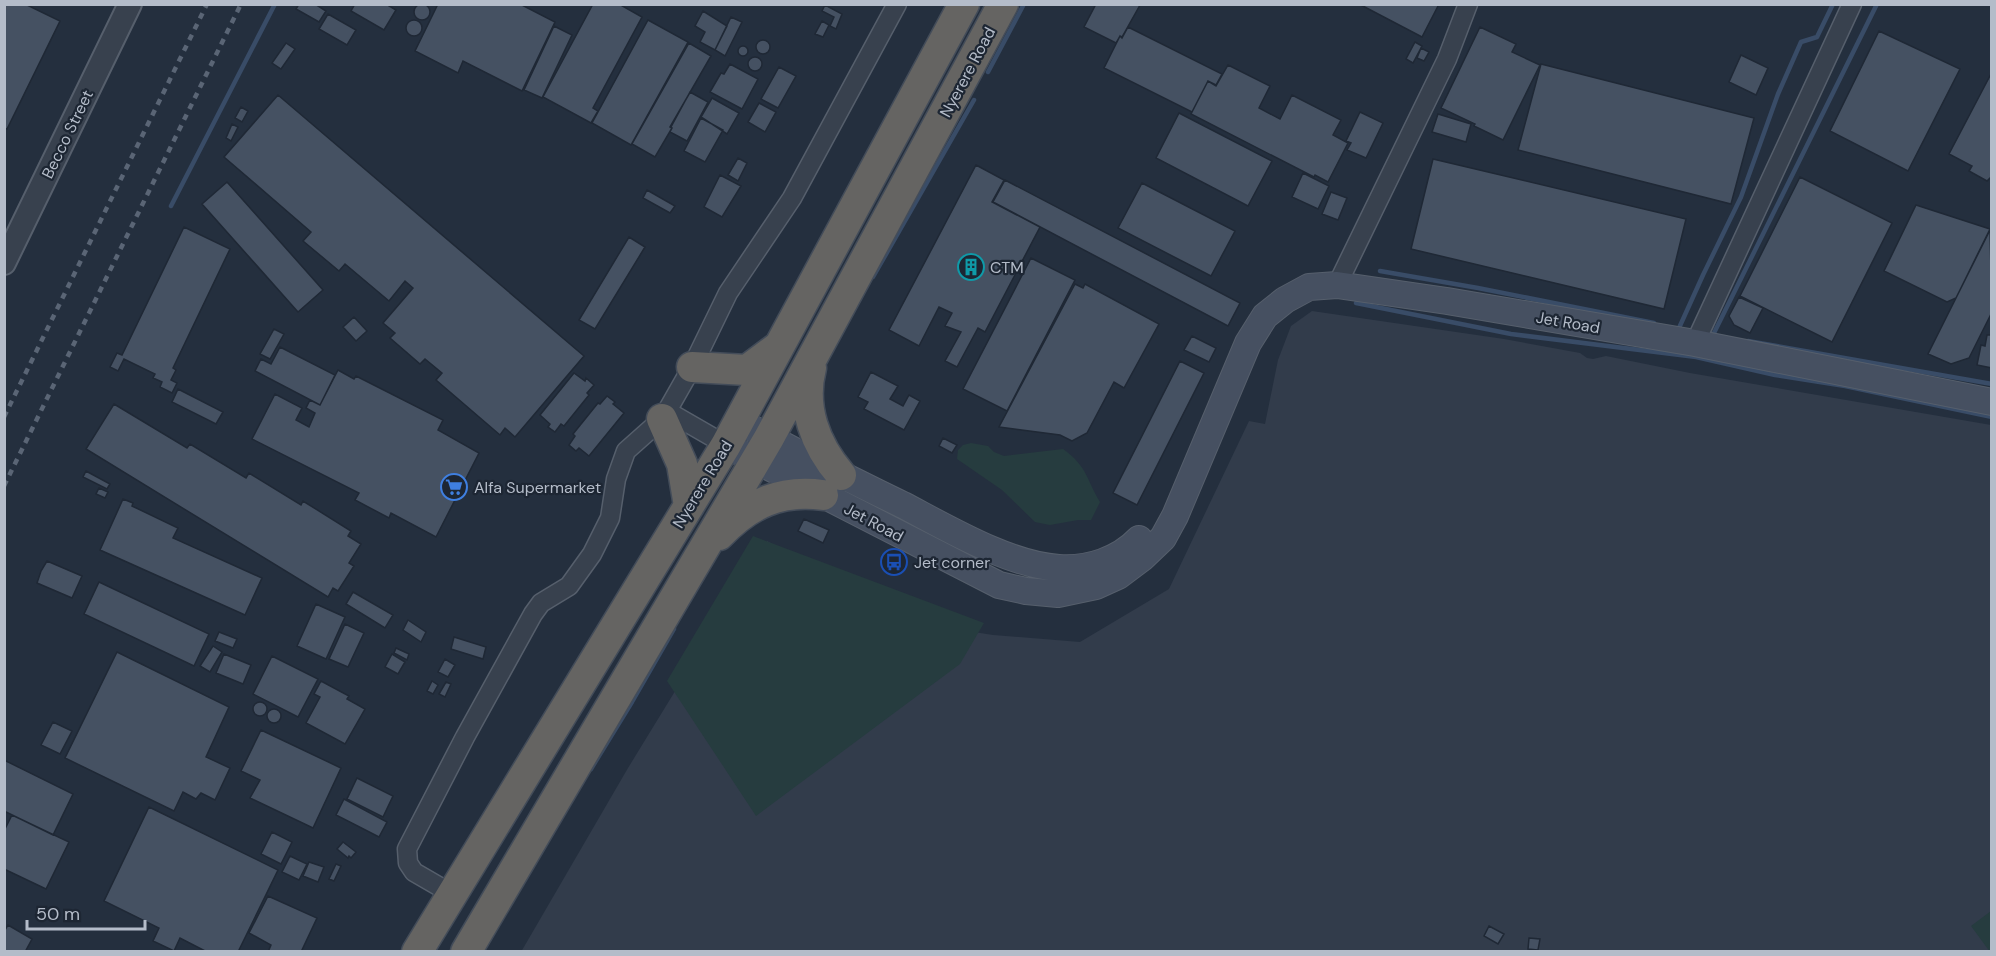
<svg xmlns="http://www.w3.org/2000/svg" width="1996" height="956" font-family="'DM Sans',sans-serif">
<rect width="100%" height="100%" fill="#242f3e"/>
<path fill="#323c4b" d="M1312 311 1504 339 1580 353 1587 358 1593 359 1606 356 1690 373 1991 425V951L521 952 628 768 767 541 929 625 993 635 1080 642 1169 589 1249 421 1265 424 1278 360 1291 326Z"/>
<path fill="#263c3f" d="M971 443 988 446 994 452 1004 456 1063 449C1088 467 1086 479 1100 502L1091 520H1078L1050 525 1035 522 1002 490 957 459 958 450 963 445Z
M753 536 984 623 960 664 756 816 667 681Z
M1991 911 1992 951 1990 952 1971 926Z"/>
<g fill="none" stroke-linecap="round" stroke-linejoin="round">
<path stroke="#394c67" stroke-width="4.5" d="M988 72 1024 4
M171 206 275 4
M1380 271 1478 288 1654 323
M873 277 974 100
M1356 303 1511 334 1696 357 1775 375 1845 386 1992 417
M1679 328 1703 275 1741 197 1778 94 1801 42 1817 37 1833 4
M1713 335 1877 4
M1748 341 1992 384
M591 769 632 702 674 629"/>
</g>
<path fill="#455162" stroke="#1f2835" stroke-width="1.5" d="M4 4H25L60 21 7 129 4 128Z
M299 4H315L326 11 319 22 296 9Z
M355 4H386L396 10 384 30 351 11Z
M438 4H520L555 22 522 91 463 61 458 73 415 51Z
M593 4H619L642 17 593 108 598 111 591 123 543 97Z
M1096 4H1140V5L1122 37 1120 36 1116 43 1084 27Z
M1359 4H1439L1422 37Z
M414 12a8 8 0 1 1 16 0a8 8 0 1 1-16 0Z
M825 5 842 14 836 29 830 26 834 17 822 11Z
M703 11 727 26 715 50 700 42 705 32 695 26Z
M328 14 356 30 347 45 319 29Z
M731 17 742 22 725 56 715 50Z
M648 20 688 42 631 145 592 123Z
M406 28a8 8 0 1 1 16 0a8 8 0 1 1-16 0Z
M822 21 829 25 823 37 815 34Z
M554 26 572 35 542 98 524 90Z
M1128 27 1222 74 1216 85 1208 81 1192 112 1104 68 1120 36 1122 38Z
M1480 27 1516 44 1512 52 1540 65 1503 140 1474 126 1475 124 1441 108Z
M1879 31 1960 69 1908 171 1830 131Z
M756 47a7 7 0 1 1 14 0a7 7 0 1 1-14 0Z
M1415 42 1422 46 1413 63 1406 59Z
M286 43 295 49 281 69 272 63Z
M689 43 711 56 670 127 672 128 655 157 632 144Z
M738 51a5 5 0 1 1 10 0a5 5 0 1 1-10 0Z
M1421 48 1429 52 1424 61 1417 58Z
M1741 55 1768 68 1756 95 1729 82Z
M748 64a7 7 0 1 1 14 0a7 7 0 1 1-14 0Z
M730 64 758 79 742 109 710 92 721 73 724 74Z
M1541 64 1754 118 1731 204 1518 150Z
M1228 65 1270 86 1259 108 1280 119 1292 95 1341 120 1333 135 1348 143 1328 182 1315 175 1314 177 1191 114 1208 81 1216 86Z
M779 67 796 76 778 108 761 99Z
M1992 72V176L1987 181 1969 171 1972 166 1949 154Z
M690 92 708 102 687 141 670 132 672 128 671 127Z
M278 95 584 356 515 437 505 428 500 435 436 380 442 373 425 359 420 364 390 338 395 333 383 323 413 288 405 281 389 301 345 264 339 271 303 241 311 232 224 157Z
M712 98 739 113 727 134 701 117Z
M759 103 776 112 765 132 748 122Z
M241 107 248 111 242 122 235 118Z
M1360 112 1383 123 1366 158 1347 150 1351 143 1346 141Z
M1179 113 1272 161 1248 206 1156 158Z
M1438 114 1471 124 1466 142 1432 132Z
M701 118 723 130 705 162 684 151Z
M232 124 238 127 231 141 226 138Z
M738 158 747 163 738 181 728 175Z
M1433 159 1686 219 1664 309 1411 249Z
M976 165 1004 180 992 202 1040 227 985 332 978 328 957 367 945 361 961 332 945 326 952 313 939 307 919 346 889 330Z
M1303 173 1329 186 1318 209 1292 197Z
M720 175 741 186 722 217 704 207Z
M1800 177 1892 223 1832 342 1740 296Z
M1005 180 1240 303 1228 326 993 202Z
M227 182 323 290 298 312 202 204Z
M1142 183 1235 231 1211 276 1118 228Z
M647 190 675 206 670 213 643 198Z
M1331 192 1347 198 1338 220 1322 214Z
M1916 205 1990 229 1956 298 1947 302 1884 271Z
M184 227 230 249 173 368 176 370 171 380 177 383 172 393 160 387 162 382 153 378 155 374 124 359 118 371 110 367 117 353 122 355Z
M1990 230 1992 312 1969 358 1951 364 1928 354Z
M629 237 645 247 595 329 579 320Z
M1031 258 1075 280 1007 411 963 389Z
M1075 284 1083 288 1085 284 1159 324 1124 388 1114 382 1087 433 1072 441 1060 435 999 427Z
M1739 297 1763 308 1750 333 1734 325 1729 316Z
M354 317 367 331 356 341 343 327Z
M274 329 284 334 270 359 260 354Z
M1992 332V368L1977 365 1981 345 1985 346 1987 335H1991Z
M1192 336 1216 348 1209 362 1184 350Z
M280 347 335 375 320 405 255 371 261 359 271 364Z
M1180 361 1204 373 1137 505 1113 493Z
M338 370 354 379 356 376 443 420 438 430 479 453 436 537 391 513 389 518 355 500 359 493 252 439 275 394 302 408 296 420 309 427 315 413 306 408 310 400 320 405Z
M871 372 898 386 890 399 903 406 909 395 920 401 904 430 864 409 868 402 858 397Z
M574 373 585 381 586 378 594 385 587 393 589 395 564 426 561 424 555 432 548 427 550 424 540 415Z
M178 389 223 412 216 424 172 402Z
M607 396 615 402 613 404 624 413 589 456 579 448 576 451 569 445 575 436 573 434 598 403 600 404Z
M114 404 187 448 190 444 246 478 249 473 301 505 303 501 351 531 348 536 361 544 349 563 354 566 338 591 333 588 328 597 86 449Z
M943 438 957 445 952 453 939 446Z
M86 471 110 484 107 489 83 477Z
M99 488 108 492 105 498 96 494Z
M123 499 133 503 132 506 178 528 173 538 262 578 245 615 100 550Z
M804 519 829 530 823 543 798 531Z
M47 561 82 576 72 598 37 583 41 571Z
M99 582 209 634 194 666 84 614Z
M353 592 393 615 385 628 346 604Z
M316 604 345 617 326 659 297 646Z
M408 620 426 632 421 642 403 630Z
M345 624 364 633 348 667 329 659Z
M219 632 237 639 233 648 215 641Z
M454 637 486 647 483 659 451 649Z
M213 646 222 652 210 672 200 666Z
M396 648 409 654 407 660 394 653Z
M117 652 229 707 206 757 230 768 215 800 201 793 196 799 183 792 174 811 65 758Z
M224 654 251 665 243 684 216 673Z
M392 654 405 662 398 674 385 667Z
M272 656 318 679 298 717 253 694Z
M445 659 455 665 448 677 438 672Z
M321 681 349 696 347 699 365 709 345 744 306 723 320 697 314 694Z
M432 681 438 685 433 694 427 691Z
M446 682 451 684 445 697 439 694Z
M253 709a7 7 0 1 1 14 0a7 7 0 1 1-14 0Z
M267 716a7 7 0 1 1 14 0a7 7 0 1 1-14 0Z
M53 722 72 731 60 754 41 745Z
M261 730 341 768 313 828 250 798 260 780 241 771Z
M4 760 73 794 53 835 4 811Z
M357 778 393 796 383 817 347 799Z
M344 799 387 822 379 837 336 815Z
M149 807 278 870 238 952H207L180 938 174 951 153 941 159 928 104 901Z
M12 815 69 842 46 889 4 869V831Z
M272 832 292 842 281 864 261 854Z
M343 842 356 852 351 858 349 856 348 858 337 849Z
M290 856 307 864 299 880 282 872Z
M309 862 324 867 318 882 303 876Z
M336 864 341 866 334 881 329 879Z
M268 896 317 918 301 952H268L271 945 249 933Z
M8 925 32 939 25 952H4V932Z
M1489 926 1504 934 1498 944 1484 936Z
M1529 938 1540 939 1538 950 1528 949Z"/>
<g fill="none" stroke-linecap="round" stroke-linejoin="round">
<defs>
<path id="minor" d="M1337 285 1447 59 1468 4
M1695 343 1852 4
M667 411 726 445
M452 894 414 872 408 863 407 849 465 737 533 614 541 603 569 586 592 554 610 518 616 479 626 451 662 419 667 411 692 367 728 293 792 198 897 4"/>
<path id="tertiary" d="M4 263 130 4"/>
<path id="secondary" d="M739 421C793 452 848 478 903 505 947 528 1009 565 1059 568 1088 570 1119 560 1139 539
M726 445 999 585 1026 591 1058 594 1096 586 1118 576 1142 558 1163 538 1175 516 1248 343 1265 316 1285 300 1309 287 1337 285 1447 301 1695 343 1992 402"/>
<path id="trunk" d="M692 367 747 370 778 347
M811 368C801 407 815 445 841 475
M662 419 682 464 689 506
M719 535C749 504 780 489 823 495
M417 952 726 445 964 4
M466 952 769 438 1003 4"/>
</defs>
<use href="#minor" stroke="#565f6c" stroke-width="21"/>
<use href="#tertiary" stroke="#565f6c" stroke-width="26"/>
<use href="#secondary" stroke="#565f6c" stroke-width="28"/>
<use href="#trunk" stroke="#434c59" stroke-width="33"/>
<use href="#minor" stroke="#38414e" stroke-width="18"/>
<use href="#tertiary" stroke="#38414e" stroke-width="22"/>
<use href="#secondary" stroke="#465061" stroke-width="26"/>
<use href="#trunk" stroke="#656462" stroke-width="30"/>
<path stroke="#5a6575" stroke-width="4.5" stroke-dasharray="6 6" stroke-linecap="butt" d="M4 417 207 4
M4 486 241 4"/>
</g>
<defs>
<symbol id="building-ring" viewBox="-11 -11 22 22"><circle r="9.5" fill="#1d2633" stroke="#0f9aa8" stroke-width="1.5"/><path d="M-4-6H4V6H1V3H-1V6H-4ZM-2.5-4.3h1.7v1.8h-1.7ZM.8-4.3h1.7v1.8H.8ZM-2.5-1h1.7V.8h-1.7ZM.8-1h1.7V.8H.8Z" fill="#0f9aa8"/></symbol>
<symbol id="supermarket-ring" viewBox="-11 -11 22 22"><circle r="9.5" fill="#1d2633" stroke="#3f7fe0" stroke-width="1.5"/><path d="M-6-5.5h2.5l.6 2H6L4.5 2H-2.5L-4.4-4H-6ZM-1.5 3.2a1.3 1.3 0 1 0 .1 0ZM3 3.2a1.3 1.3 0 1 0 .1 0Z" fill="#3f7fe0"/></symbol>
<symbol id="bus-ring" viewBox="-11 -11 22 22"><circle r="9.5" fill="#1d2633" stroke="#1a4fb4" stroke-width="1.5"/><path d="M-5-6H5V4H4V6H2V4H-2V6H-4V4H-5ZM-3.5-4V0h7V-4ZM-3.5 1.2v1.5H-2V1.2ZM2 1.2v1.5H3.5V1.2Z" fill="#1a4fb4"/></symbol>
</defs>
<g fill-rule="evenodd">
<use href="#building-ring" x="956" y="252" width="30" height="30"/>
<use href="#supermarket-ring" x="439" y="472" width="30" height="30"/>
<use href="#bus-ring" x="879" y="547" width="30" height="30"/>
</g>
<g text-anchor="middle" stroke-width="4.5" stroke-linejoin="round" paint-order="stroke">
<g font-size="16" fill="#b4bcc9" stroke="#1d2633">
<text transform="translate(967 72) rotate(-62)" y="6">Nyerere Road</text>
<text transform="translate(67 134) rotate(-64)" y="6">Becco Street</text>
<text transform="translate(1568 322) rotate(10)" y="6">Jet Road</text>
<text transform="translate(702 484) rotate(-59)" y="6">Nyerere Road</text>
<text transform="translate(874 522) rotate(28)" y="6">Jet Road</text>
</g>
<g font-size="16" fill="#b4bcc9" stroke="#1d2633" text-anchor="start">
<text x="990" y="273">CTM</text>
<text x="474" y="493">Alfa Supermarket</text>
<text x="914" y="568">Jet corner</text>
</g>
</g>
<rect width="1996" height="956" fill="none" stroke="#b4bcc9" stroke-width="12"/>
<path d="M27 920v9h118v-9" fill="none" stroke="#b4bcc9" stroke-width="3"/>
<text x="36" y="920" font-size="18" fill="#b4bcc9" stroke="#1d2633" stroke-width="4.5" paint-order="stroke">50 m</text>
</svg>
